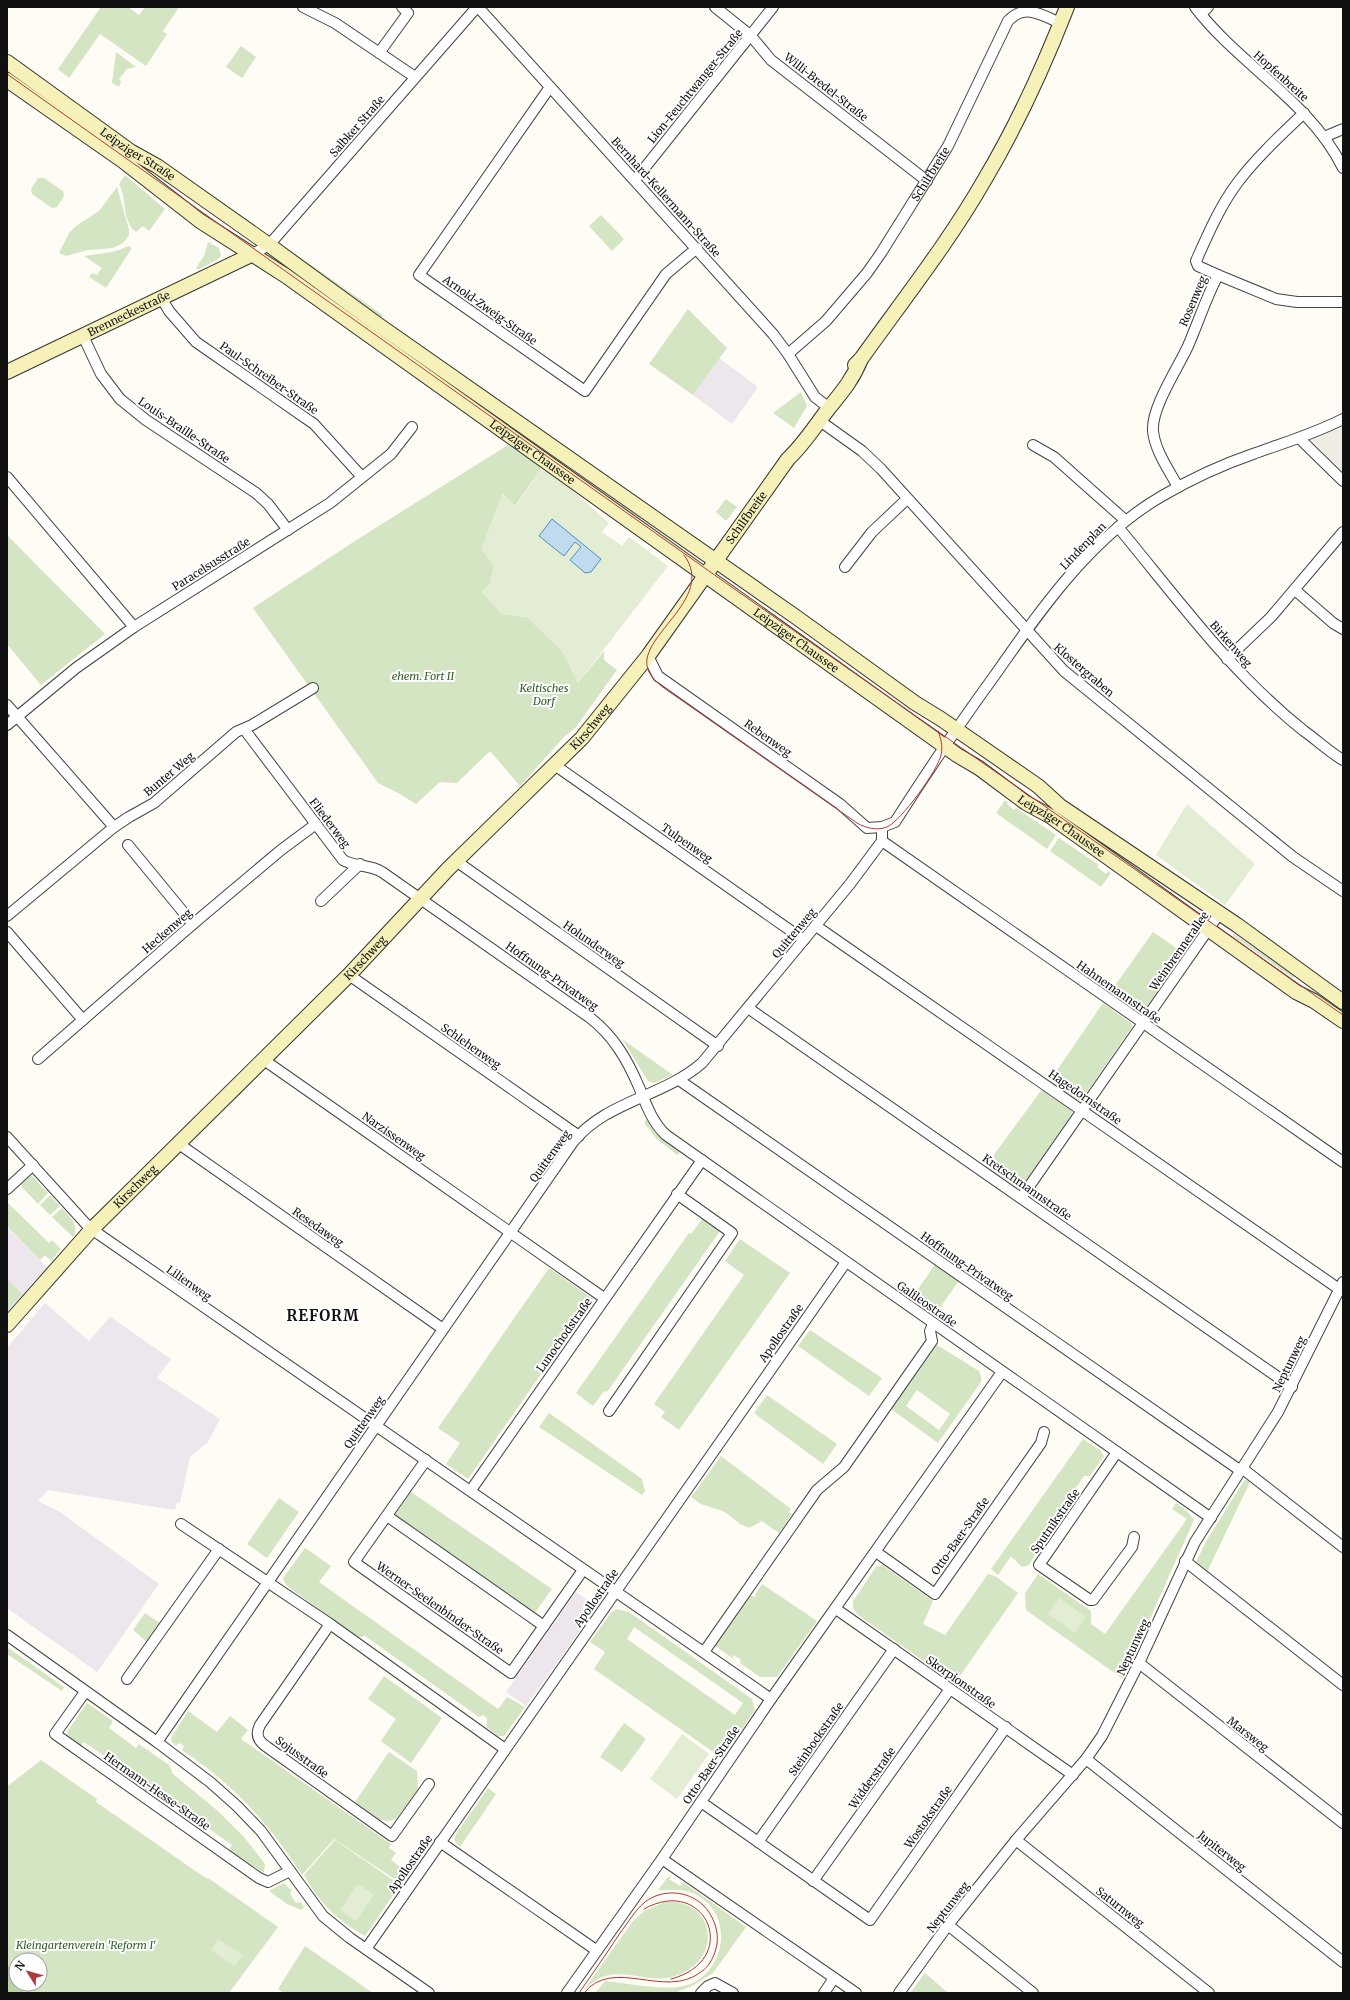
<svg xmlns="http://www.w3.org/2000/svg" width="1350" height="2000" font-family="Merriweather,serif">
<rect width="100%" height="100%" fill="#fefcf5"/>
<path fill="#ede7ed" d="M719 358 758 387 732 424 693 395Z
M7 1227 47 1267 7 1313Z
M45 1303 89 1341 110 1317 112 1318 171 1359 157 1378 220 1419 208 1442 190 1457 180 1503H177L175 1510 48 1490 38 1501 60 1512 159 1584 97 1672 7 1608V1348Z
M576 1592 597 1607 526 1706 506 1692Z"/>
<path fill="#d3e5c2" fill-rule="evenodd" d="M101 7H128L139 15 145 7H176L178 9 163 31 167 34 146 66 100 34 69 78 58 69Z
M241 46 256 57 242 78 226 67Z
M116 52 136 67 127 69 119 79 121 82 119 87 112 83Z
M125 175 165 209 149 231 143 226 136 232C122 222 127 198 119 184Z
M38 178H44L63 191 64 196 57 207 52 208 32 194 31 189Z
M117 187 129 230V235L123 243 113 248 88 250 66 256 59 253 69 233 76 226 99 211Z
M601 215 624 239 612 251 589 226Z
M208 242 219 248 221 256 218 259 198 270 196 268 204 256Z
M129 246 132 248 106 288 89 277 92 273 97 275 102 268 84 256 113 252Z
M288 249 383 315 380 320 286 250Z
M688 309 727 348 693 395 649 364Z
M801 392 807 406 794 428 773 413Z
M508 445 542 467 515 506 503 494 494 567 490 583 501 614 527 617 563 652 578 683 604 651V660L617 670 576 727 564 737 520 786 490 751 457 783 440 782 416 804 400 794 378 783 253 608 358 539Z
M726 499 737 507 726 521 716 512Z
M7 535 105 634 41 685 7 644Z
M1005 800 1008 802 1007 804 1014 810 1016 808 1056 835 1047 849 996 813Z
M1059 838 1099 865 1097 867 1106 874 1108 871 1111 873 1101 887 1050 851Z
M1153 932 1179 950 1162 973 1168 977 1143 1012 1138 1014 1109 994Z
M1234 934 1294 976 1293 978 1233 936Z
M1103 1003 1132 1024V1027L1081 1100H1076L1049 1082Z
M622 1039 673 1075 654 1083 648 1081Z
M1043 1088 1071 1109 1072 1114 1021 1187 1016 1189 985 1167Z
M647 1119 659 1135 680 1152 677 1155 657 1139 644 1123Z
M31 1175 48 1193 38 1204 20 1185Z
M50 1195 60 1206 50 1215 40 1205Z
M8 1203 49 1243 52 1240 61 1249 51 1261 45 1255 40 1260 7 1226Z
M62 1208C70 1218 80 1224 73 1237L52 1217Z
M702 1219 720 1231 607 1392 604 1391 593 1406 576 1393 689 1233 691 1234Z
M740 1239 790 1273 679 1430 661 1417 665 1412 654 1404 744 1275 725 1261Z
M936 1263 958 1279V1282L935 1315 912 1298Z
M549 1268 593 1299 468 1479 446 1464 460 1443 438 1428Z
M7 1279 22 1294 7 1311Z
M810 1330 882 1378 869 1396 798 1346Z
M937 1345 979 1371 981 1376V1382L938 1443 891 1409ZM917 1390 950 1414 939 1430 906 1406Z
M767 1395 837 1444 823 1464 754 1413Z
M549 1413 642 1479 645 1491 642 1495 539 1427Z
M1083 1439 1100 1450 1104 1456 1090 1476H1084L1034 1548 1037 1551 1029 1565 1022 1567 1011 1556 998 1575 991 1569Z
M721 1456 791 1509 789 1512 792 1514 779 1533 762 1521 749 1528 740 1524 725 1512 701 1504 691 1497Z
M1248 1479 1251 1480 1206 1574 1194 1566 1208 1538 1244 1481Z
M411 1492 552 1589 534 1614 395 1515Z
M279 1498 299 1512 267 1558 247 1544Z
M1176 1503 1187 1511 1194 1520 1123 1679 1026 1610 1025 1593 1038 1574 1091 1611V1624L1105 1634 1187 1519 1172 1509Z
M305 1548 331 1566 319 1582 498 1709 507 1697 525 1707 504 1736H498L487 1727V1718L483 1715 479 1717 365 1636 358 1638 286 1585 283 1578Z
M882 1565 933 1601 923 1624 945 1635 988 1574 995 1576 1018 1593 955 1683 858 1615 853 1608V1601L876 1567Z
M762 1584 817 1621 777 1677H760L740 1663 741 1660 734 1655 732 1658 714 1645 749 1595 754 1597Z
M617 1609 629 1612 752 1699 755 1710 722 1758 594 1669 605 1652 590 1642 611 1613ZM634 1627 743 1703 735 1715 627 1639Z
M145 1613 160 1623 147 1642 133 1630Z
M7 1647 64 1687 62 1691 7 1654Z
M384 1676 442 1718 411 1763 381 1741 396 1719 368 1699Z
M87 1703 113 1721 109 1728 136 1748 139 1744 169 1765 173 1774 218 1811 244 1837 265 1864 264 1873 229 1850 232 1845 159 1794 152 1795 130 1780 133 1776 84 1742 81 1746 68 1736 67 1732Z
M188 1711 217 1732 230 1716 248 1730 241 1739 391 1844 389 1848 396 1853 391 1860 409 1874 402 1884 334 1839 302 1875C268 1822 234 1785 182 1750L184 1746 179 1743 176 1746 172 1742 171 1738Z
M624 1723 646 1739 622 1772 600 1757Z
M389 1752 417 1771 418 1789 397 1818 390 1821 380 1820 355 1802Z
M41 1760 97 1799 96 1802 207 1879 208 1878 278 1927 229 1993H24L19 1984H40V1960H16V1979L7 1963V1784L9 1785Z
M488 1788 496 1794 460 1847 454 1840 456 1834Z
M335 1840 400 1885 365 1936C338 1921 318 1902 304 1875Z
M672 1875 669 1879 680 1886 683 1882 746 1927 713 1973 694 1985 674 1993H595L605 1981C626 1983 664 1991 684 1986 727 1975 736 1912 693 1893 680 1888 670 1891 658 1890L667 1878Z
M284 1883 292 1891 290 1893 296 1903 301 1902 304 1907 301 1910 287 1904 269 1891Z
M665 1902C712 1898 724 1953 683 1973 654 1987 631 1969 605 1976 596 1979 589 1985 583 1991L633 1921 644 1911Z
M305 1946 373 1993H284L278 1989Z
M925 1973 948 1993H910Z"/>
<path fill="#b7d4a3" d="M7 1963 16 1979V1984H19L24 1993H7Z"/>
<path fill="#e3edd3" d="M542 467 574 492 609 523 602 532 622 546 629 537 668 566 578 683 563 652 527 617 501 614 482 592 490 583 494 567 481 549 502 494 516 506Z
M1187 804 1255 864 1225 905 1156 855Z
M1059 1598 1086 1617 1075 1633 1048 1614Z
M682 1734 709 1754 677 1799 650 1779Z
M358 1884 374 1895 356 1921 340 1910Z
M218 1939 243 1955 235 1966 211 1950Z"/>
<path fill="#efece3" d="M1343 424V470L1342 471 1311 440 1313 437 1333 430Z"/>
<path fill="#c0dbef" stroke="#508dbd" d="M552 519 601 559 591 572 585 573 570 560 581 547 575 542 564 556 539 536Z"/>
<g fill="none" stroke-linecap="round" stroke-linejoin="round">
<defs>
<g id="street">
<path d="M303 7 335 23 415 77"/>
<path d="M478 7 773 334 788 354 815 397 829 408"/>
<path d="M715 7 751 36 771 60 927 181"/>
<path d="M1195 7C1239 65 1310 101 1343 168"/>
<path d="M1201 14 1208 7"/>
<path d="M379 53 408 13 402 7"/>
<path d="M550 87 419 275 585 391 666 274 697 248"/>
<path d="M1324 137 1343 129"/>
<path d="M635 180 773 7"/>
<path d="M251 255 269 245 477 7"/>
<path d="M1218 275 1276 299 1297 302H1343"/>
<path d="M162 299 169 311 196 342 314 424 362 477"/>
<path d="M83 336 101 374 120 399 146 420 256 493 268 504 288 530"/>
<path id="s1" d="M788 354 826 321 867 273 881 253 948 146 1008 21C1025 3 1042 15 1060 23"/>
<path d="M820 421 862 451 881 469 1064 671 1293 857 1343 891"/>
<path d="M1299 438 1343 481"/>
<path d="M1033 445 1054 457 1125 520"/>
<path d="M7 477 134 627"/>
<path d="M1178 487C1169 470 1155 451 1153 431 1151 408 1178 368 1188 346 1198 323 1206 298 1218 275L1198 266 1196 261C1208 234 1220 206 1238 182 1257 157 1281 135 1304 113"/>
<path d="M1118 527C1177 598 1231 673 1304 731 1317 740 1329 752 1343 760"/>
<path d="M845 567 872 532 907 499"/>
<path d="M1295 590 1333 623 1343 629"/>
<path d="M648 656 658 676 840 804 867 828 882 827 895 822C927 772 960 723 995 675 1041 609 1091 537 1162 496 1191 479 1221 465 1253 454 1283 443 1314 434 1343 419"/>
<path d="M1227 659 1271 617 1343 532"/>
<path d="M7 705 114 827"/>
<path d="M7 725 76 668 134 627 330 503 391 454 412 427"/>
<path d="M244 729 343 860C354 867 369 864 382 872L589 1017C613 1035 627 1059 639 1087 646 1104 652 1122 666 1135L1211 1518"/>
<path d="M556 766 804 940"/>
<path d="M882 841 1343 1162"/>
<path d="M128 845 193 924"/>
<path d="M456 861 718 1046"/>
<path d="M321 901 360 864"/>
<path d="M7 916 114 827 129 817 154 803 236 732 252 725 313 688"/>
<path d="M816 926 1339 1289"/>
<path d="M7 932 83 1020"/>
<path d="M349 975 579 1136"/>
<path d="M748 1008 1292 1387"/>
<path d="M38 1059 193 924 281 850 316 824"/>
<path d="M264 1060 604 1298"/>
<path d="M679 1080 1241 1471"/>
<path d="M7 1137 86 1224 100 1235 771 1699"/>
<path d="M179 1144 443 1329"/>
<path d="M7 1189 33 1165"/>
<path d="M1021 1198 1219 914"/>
<path d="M609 1411 732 1233 677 1194"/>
<path d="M1117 1452 1039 1565 1090 1600H1093L1132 1547 1134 1537"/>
<path d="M426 1460 354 1562 511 1673 583 1570"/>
<path d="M1243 1469 1343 1547"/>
<path d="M471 1490 702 1160"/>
<path d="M387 1516 544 1626"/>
<path d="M181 1524 330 1624 505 1749"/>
<path d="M876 1552 935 1594 1041 1443 1044 1432"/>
<path d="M1185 1561 1343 1685"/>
<path d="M836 1609 1073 1775"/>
<path d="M330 1624 260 1725C255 1735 258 1741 267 1747L392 1836 429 1784"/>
<path d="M7 1635 157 1742 210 1782 237 1806 261 1831 323 1916 350 1938 429 1993"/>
<path d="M704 1652 817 1490 844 1467 932 1341 930 1331 933 1324"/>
<path d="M1139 1663 1343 1823"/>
<path d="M127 1679 219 1549"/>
<path d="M85 1692 55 1734 259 1878 268 1882 290 1871"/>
<path d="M157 1742 573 1142C606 1101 663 1097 702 1063L850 884 882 841V827"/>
<path d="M1086 1759 1343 1962"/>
<path d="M701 1802 870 1920 1006 1727"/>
<path d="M1016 1840 1209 1993"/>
<path d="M440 1842 596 1950"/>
<path d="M758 1842 894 1649"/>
<path d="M662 1859 856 1993"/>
<path d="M813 1881 950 1689"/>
<path d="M948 1925 1033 1993"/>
<path d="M366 1949 846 1262"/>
<path d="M567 1993 662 1859 771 1699 1002 1372"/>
<path d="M701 1993 708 1986 715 1983 733 1993"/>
<path d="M824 1993 834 1978"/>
<path d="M899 1993 948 1925 1016 1840 1086 1759 1102 1736 1139 1663 1195 1542 1278 1412 1343 1282"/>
</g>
<g id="secondary">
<path id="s2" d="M7 62 130 151 157 166 269 245 377 324 796 617 915 703 941 719 1038 786 1060 806 1237 925 1343 1002"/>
<path id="s3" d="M7 80 123 161 200 221 286 276 957 755 979 768 1026 803 1050 816 1296 992 1314 1001 1343 1021"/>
<path d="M855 365 861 359C903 300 949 242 985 179 1017 125 1044 66 1067 7"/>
<path id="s4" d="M7 372 251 255"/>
<path id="s5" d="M7 1325 92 1229 349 975 448 869 582 738 648 656 788 459C804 444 815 426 829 408 843 391 853 379 861 359"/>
</g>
</defs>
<use href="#street" stroke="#444" stroke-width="12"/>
<use href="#secondary" stroke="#333" stroke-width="16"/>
<use href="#street" stroke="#fff" stroke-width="10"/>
<use href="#secondary" stroke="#f5f1b9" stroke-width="14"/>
<path stroke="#b0393a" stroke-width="1" d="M7 74 733 588 1343 1015
M684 555C718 600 632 638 649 672 655 683 667 690 677 697L857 823C866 828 877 831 887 827 901 821 938 770 941 755 943 746 941 739 938 731
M644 1909C706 1874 743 1960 671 1979
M579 1993C593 1973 607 1953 620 1933 628 1923 635 1910 645 1902 662 1889 687 1890 703 1905 713 1915 719 1930 717 1944 715 1955 710 1966 701 1972 665 2000 613 1956 584 1993"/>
</g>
<g text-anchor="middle" stroke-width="4" stroke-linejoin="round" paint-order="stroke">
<g font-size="11" fill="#111" stroke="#fff">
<text transform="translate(1281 76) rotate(42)" y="4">Hopfenbreite</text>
<text transform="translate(695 86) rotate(-51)" y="4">Lion-Feuchtwanger-Straße</text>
<text transform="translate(826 87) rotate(38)" y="4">Willi-Bredel-Straße</text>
<text transform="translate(357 126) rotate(-49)" y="4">Salbker Straße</text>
<text dy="4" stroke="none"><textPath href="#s2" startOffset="160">Leipziger Straße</textPath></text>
<text dy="4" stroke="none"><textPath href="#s1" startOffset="231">Schilfbreite</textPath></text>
<text transform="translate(666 197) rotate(48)" y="4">Bernhard-Kellermann-Straße</text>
<text transform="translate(1193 301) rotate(-67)" y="4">Rosenweg</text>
<text transform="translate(490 310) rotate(35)" y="4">Arnold-Zweig-Straße</text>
<text dy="4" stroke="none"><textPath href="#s4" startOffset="135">Brenneckestraße</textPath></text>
<text transform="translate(269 378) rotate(35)" y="4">Paul-Schreiber-Straße</text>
<text transform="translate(184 430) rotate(34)" y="4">Louis-Braille-Straße</text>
<text dy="4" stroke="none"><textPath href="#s3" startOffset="644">Leipziger Chaussee</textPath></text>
<text dy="4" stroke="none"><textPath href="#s5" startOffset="1097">Schilfbreite</textPath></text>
<text transform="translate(1083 546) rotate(-46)" y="4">Lindenplan</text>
<text transform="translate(211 564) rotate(-32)" y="4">Paracelsusstraße</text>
<text dy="4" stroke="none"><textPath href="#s3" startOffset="968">Leipziger Chaussee</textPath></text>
<text transform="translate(1231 644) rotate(49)" y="4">Birkenweg</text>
<text transform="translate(1084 670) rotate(41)" y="4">Klostergraben</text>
<text dy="4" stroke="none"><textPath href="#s5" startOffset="836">Kirschweg</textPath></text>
<text transform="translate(768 738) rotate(35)" y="4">Rebenweg</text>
<text transform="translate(169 774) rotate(-40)" y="4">Bunter Weg</text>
<text transform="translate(330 823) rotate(53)" y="4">Fliederweg</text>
<text dy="4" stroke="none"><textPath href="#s3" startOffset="1292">Leipziger Chaussee</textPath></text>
<text transform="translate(687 843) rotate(35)" y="4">Tulpenweg</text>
<text transform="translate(167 931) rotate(-41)" y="4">Heckenweg</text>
<text transform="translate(794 933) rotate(-50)" y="4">Quittenweg</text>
<text transform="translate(594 944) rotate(35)" y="4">Holunderweg</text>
<text transform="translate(1179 951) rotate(-55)" y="4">Weinbrennerallee</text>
<text dy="4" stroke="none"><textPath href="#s5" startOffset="513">Kirschweg</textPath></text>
<text transform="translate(552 976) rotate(35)" y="4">Hoffnung-Privatweg</text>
<text transform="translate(1119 992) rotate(35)" y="4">Hahnemannstraße</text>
<text transform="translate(471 1046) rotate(35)" y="4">Schlehenweg</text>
<text transform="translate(1085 1097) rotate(35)" y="4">Hagedornstraße</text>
<text transform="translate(394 1136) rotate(35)" y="4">Narzissenweg</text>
<text transform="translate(550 1156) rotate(-54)" y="4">Quittenweg</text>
<text dy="4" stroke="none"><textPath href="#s5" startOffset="189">Kirschweg</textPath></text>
<text transform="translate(1027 1187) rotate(35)" y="4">Kretschmannstraße</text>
<text transform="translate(318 1227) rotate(35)" y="4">Resedaweg</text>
<text transform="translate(967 1266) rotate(35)" y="4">Hoffnung-Privatweg</text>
<text transform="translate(189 1283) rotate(35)" y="4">Lilienweg</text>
<text transform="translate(927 1304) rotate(35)" y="4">Galileostraße</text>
<text transform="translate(781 1333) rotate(-55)" y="4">Apollostraße</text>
<text transform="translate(564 1335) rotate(-55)" y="4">Lunochodstraße</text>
<text transform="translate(1289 1364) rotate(-64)" y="4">Neptunweg</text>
<text transform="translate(364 1422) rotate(-55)" y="4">Quittenweg</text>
<text transform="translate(1055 1521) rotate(-55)" y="4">Sputnikstraße</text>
<text transform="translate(960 1536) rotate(-55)" y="4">Otto-Baer-Straße</text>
<text transform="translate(596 1598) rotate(-55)" y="4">Apollostraße</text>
<text transform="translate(440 1608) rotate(35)" y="4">Werner-Seelenbinder-Straße</text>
<text transform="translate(1133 1647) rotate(-65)" y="4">Neptunweg</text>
<text transform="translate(961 1682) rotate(35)" y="4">Skorpionstraße</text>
<text transform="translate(1248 1734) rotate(38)" y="4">Marsweg</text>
<text transform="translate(816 1739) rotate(-55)" y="4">Steinbockstraße</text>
<text transform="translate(302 1757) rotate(36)" y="4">Sojusstraße</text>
<text transform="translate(711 1765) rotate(-56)" y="4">Otto-Baer-Straße</text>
<text transform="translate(872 1778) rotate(-55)" y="4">Widderstraße</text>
<text transform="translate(157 1791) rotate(35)" y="4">Hermann-Hesse-Straße</text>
<text transform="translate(928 1817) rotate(-55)" y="4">Wostokstraße</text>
<text transform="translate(1222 1851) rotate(38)" y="4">Jupiterweg</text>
<text transform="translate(410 1864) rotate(-55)" y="4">Apollostraße</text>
<text transform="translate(948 1907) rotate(-52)" y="4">Neptunweg</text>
<text transform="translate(1120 1907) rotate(38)" y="4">Saturnweg</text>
</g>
<g font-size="11" font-style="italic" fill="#326128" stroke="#fff">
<text x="423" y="680">ehem. Fort II</text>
<text x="544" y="692">Keltisches<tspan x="544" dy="13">Dorf</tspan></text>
<text x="86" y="1949">Kleingartenverein 'Reform I'</text>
</g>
<g font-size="15" font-weight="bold" letter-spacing="1" fill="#111" stroke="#fff">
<text x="323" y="1321">REFORM</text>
</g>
</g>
<rect width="1350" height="2000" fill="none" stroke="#111111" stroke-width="16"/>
<g transform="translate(28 1972) rotate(307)"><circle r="19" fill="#ffffff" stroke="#a0a0a0"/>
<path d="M0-3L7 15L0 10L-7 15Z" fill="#b0393a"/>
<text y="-6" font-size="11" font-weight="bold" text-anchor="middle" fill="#111111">N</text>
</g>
</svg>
